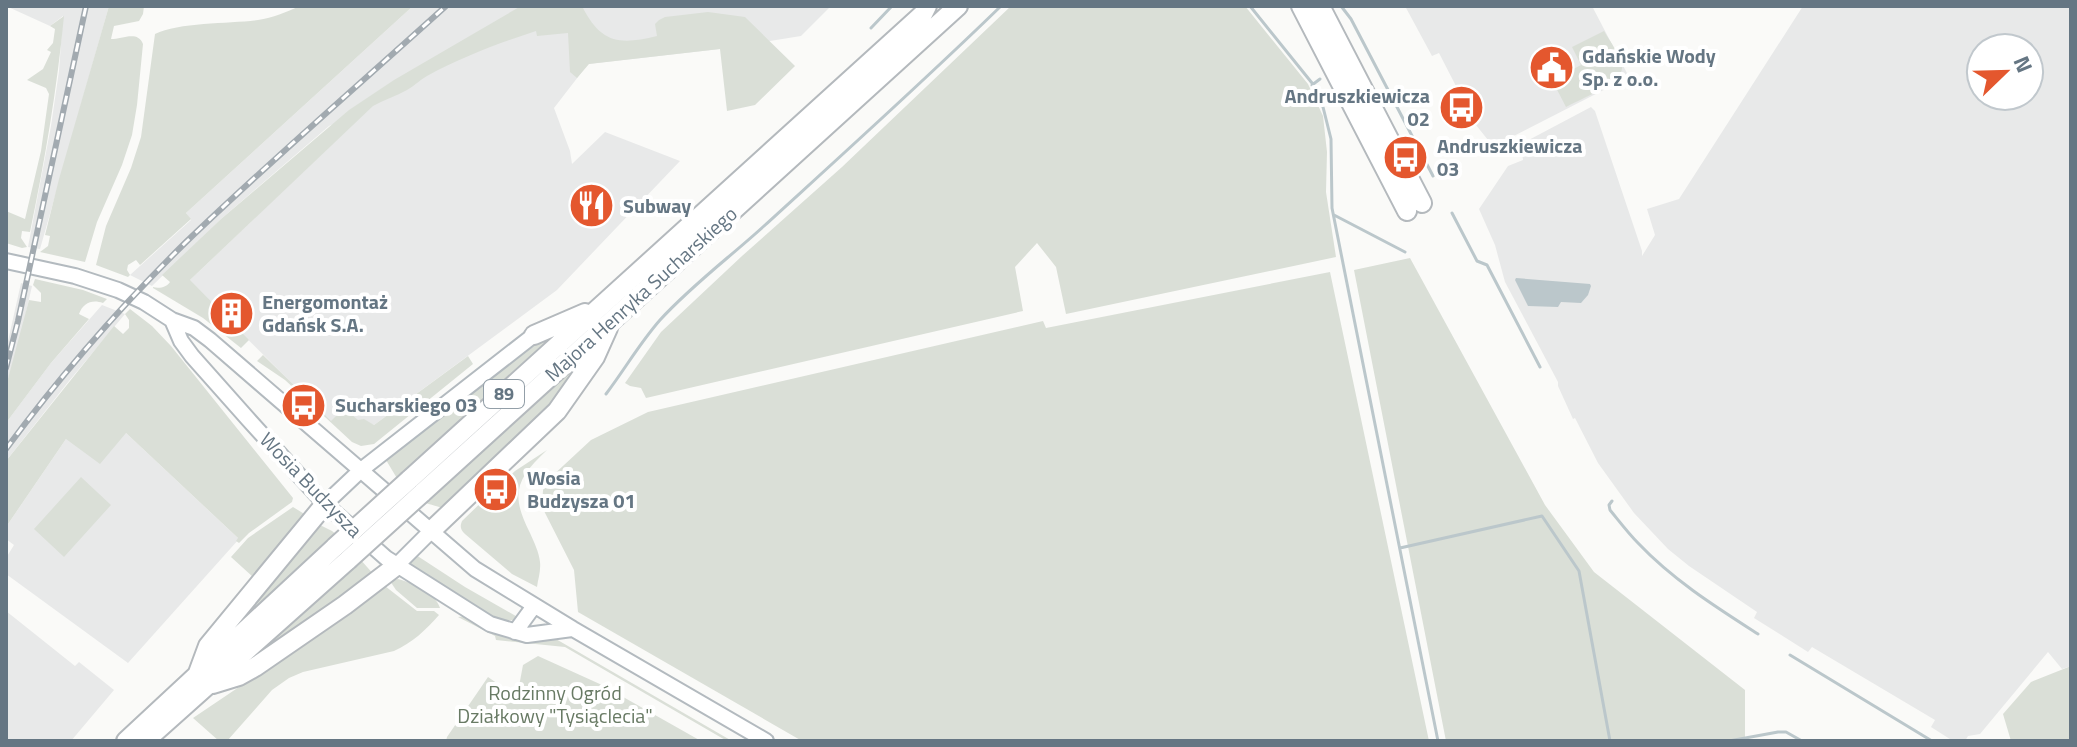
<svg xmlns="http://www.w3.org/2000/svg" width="2077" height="747" font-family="'Titillium Web',sans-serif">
<rect width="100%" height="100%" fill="#fafaf8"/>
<path fill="#e8e9e9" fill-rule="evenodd" d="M6 6H109L40 249 28 247 51 126 59 71 63 16 50 26Z
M413 6H831L801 36 720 49 588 64 554 108 570 151 572 164 605 132 680 161 557 290 374 425 358 420 331 422 189 281 370 108 329 126 221 219 152 286 130 275 191 220 186 213Z
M1405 6H1592L1629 77 1496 145 1488 140 1476 125 1439 53 1432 56Z
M1803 6H2071V666L2062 669 2048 652 1980 734 1968 736 1965 741H1953L1931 727 1935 720 1812 647 1808 652 1754 618 1757 612 1689 566 1668 549 1634 513 1598 463 1575 418 1573 419 1558 386V382L1505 282 1495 245 1479 209 1508 166 1523 160 1521 144 1591 107 1595 111 1642 251V256L1655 235 1647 209 1679 199ZM1981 48H2029V96H1981Z
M21 283 32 286 20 339 6 386V350Z
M102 305 125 314 69 381 6 461V423L51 363Z
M126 433 239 539 128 663 6 574V558L14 545 6 539V527L66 439Z
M6 611 75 666 79 662 114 690 71 741H6Z"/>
<path fill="#dadfd7" d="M109 6H144L143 14 139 21 114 26 111 39C122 39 138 30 143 44L137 105 132 135 122 165 97 222 85 262 40 252 48 246 50 236 45 235 59 179Z
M300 6H413L186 213 191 219 140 265 136 260 128 265 127 270 130 275 128 277 96 265 106 226 131 168 141 137 155 34C179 22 230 24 258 20 273 18 286 12 300 6Z
M521 6H582C601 44 620 45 657 36L655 24 659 20 665 17 708 12 745 17 795 66 755 105 727 111 720 49 589 64 577 78 570 72 568 33 537 36 536 31C499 43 462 57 427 76 420 80 414 86 407 90 396 96 384 100 373 106L190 280 249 340 241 348 203 318 153 288V287C159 289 167 287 170 282L162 275 221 219 349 110 394 80Z
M1011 6H1245L1308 84 1323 116 1327 152 1326 192 1336 257 1066 314 1056 267 1037 243 1015 267 1023 311 646 398 641 388 630 386 625 383 661 332 742 256 842 167Z
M64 16C57 89 45 160 30 232L22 231 21 238 27 247 22 248 6 243V211L25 219 41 151 49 94 46 88 27 80 43 69 51 52 47 50 53 43 55 29 50 26Z
M1604 31C1610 41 1620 55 1622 66 1625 82 1578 100 1566 107L1552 80 1581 65 1572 47Z
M1410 258 1545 505 1594 572 1745 690V741H1446L1354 270Z
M1330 272 1429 741H802L578 612 574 570 542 507 543 490 550 478 591 440 648 412 1043 321 1046 328Z
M35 279 83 290 107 299 103 303C92 299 83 303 79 314L89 319 51 363 6 423V386L29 300 41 302V293L33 285Z
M130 309 152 326 171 346 293 498 292 502 249 533 239 543 236 541 238 538 126 433 100 464 66 439 6 527V461L114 326 123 334 129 328V320L125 314Z
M568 324 398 480 386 460 508 363Z
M589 351 560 394 543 414 445 510C440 506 430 505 423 502Z
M263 355 331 421 344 408 358 420 364 419 374 425 468 356 473 364 374 444 361 446 352 442 285 380 257 361Z
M547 450C516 479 510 494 530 533 534 542 539 552 540 562 541 571 538 579 537 587L512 574 465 534C460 529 460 526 462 521L495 489 497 491 502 487 500 485 515 471Z
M81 477 111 505 64 557 34 529Z
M293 507 306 515 295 526 253 577 231 557 248 538Z
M316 523 332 531 337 535 228 637 248 606Z
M416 555 465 587 521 619 505 621 493 618 406 565Z
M360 559 375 576 234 671Z
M398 579C412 583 435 592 440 608H417L396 590 390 581Z
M385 586 417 611H434L439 615C426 630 412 643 394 651L303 672 289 678 272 690 227 741H219L193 718 353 610Z
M466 616 549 635 732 741H727L565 647 496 640 495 636 458 617Z
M538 656 602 685 701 741H446L447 737 488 677 517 697 523 665Z
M2071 666V741H2011L2003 714 2031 682Z"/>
<path fill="#bbc7cb" d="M1516 278 1590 284 1591 286 1588 295 1581 303 1561 302 1558 307 1528 306 1515 280Z"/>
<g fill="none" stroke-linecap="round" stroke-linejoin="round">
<path stroke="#bbc7cb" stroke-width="3" d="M1250 6 1312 83
M1341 6 1351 19 1433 176
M871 28 892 6
M1320 79 1312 85 1323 107 1331 139 1332 208 1438 741
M1452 213 1477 261 1487 265 1540 367
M1334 215 1405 252
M606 394C625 369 639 344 660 320 692 285 730 257 764 226 844 153 924 81 1001 6
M1612 501 1609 505 1610 510C1619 521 1628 533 1638 543 1673 580 1716 607 1758 634
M1400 548 1542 516 1579 571 1610 741
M1790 655 1932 741
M1729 741 1778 732H1786L1802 741"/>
<defs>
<path id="secondary" d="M6 261 75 276 118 290 144 302 172 320 194 328 210 340 475 569 573 629 766 741
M172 320 181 341 192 356 248 419 325 504 386 558 490 624 527 635 572 629
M325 504 361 470 534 335
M396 566 431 531
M515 632 534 606"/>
<path id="highway" d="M1301 6 1407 211
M1320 6 1422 203
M534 335 585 313
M409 480 923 14 927 6
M422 493 958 6
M431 531 557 411 595 357 608 328
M198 673 208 646 325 504
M213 684 239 676 255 667 345 605 396 566
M126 741 335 547
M145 741 348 560"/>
</defs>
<use href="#secondary" stroke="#b3babf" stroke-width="18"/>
<use href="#highway" stroke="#b4b9bd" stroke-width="22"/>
<use href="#secondary" stroke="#fff" stroke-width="14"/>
<use href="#highway" stroke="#fff" stroke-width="18"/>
<defs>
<path id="rail" d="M6 368 18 321 86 6
M6 449C60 376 120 307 185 243 269 162 360 84 446 6"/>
</defs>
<use href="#rail" stroke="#a2aab0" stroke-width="6"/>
<use href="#rail" stroke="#fff" stroke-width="3" stroke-dasharray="9" stroke-linecap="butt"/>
<defs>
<path id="highway-bridge" d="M335 547 409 480
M348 560 422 493"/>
</defs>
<use href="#highway-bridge" stroke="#b4b9bd" stroke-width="22" stroke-linecap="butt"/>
<use href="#highway-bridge" stroke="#fff" stroke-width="18"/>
</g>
<defs>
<symbol id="civic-disc" viewBox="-11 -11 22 22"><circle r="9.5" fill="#e4572e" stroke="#fff"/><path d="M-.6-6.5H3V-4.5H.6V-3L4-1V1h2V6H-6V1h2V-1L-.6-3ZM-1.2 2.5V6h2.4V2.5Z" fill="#fff"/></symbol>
<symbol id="bus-disc" viewBox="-11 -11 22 22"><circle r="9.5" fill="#e4572e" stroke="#fff"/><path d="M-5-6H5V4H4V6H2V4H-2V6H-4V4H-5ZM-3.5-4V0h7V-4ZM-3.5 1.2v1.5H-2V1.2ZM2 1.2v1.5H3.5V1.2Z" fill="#fff"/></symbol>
<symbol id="restaurant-disc" viewBox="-11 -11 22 22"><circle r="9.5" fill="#e4572e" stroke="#fff"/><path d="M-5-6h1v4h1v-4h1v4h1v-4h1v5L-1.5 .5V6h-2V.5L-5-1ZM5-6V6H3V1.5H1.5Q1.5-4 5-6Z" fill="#fff"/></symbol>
<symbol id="building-disc" viewBox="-11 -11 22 22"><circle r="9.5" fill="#e4572e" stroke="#fff"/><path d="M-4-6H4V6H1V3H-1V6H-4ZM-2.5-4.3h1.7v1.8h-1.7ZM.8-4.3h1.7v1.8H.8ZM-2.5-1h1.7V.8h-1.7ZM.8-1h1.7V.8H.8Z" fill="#fff"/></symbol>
</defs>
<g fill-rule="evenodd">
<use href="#civic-disc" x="1526" y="42" width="51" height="51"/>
<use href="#bus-disc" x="1436" y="82" width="51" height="51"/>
<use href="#bus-disc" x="1380" y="132" width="51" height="51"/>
<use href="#restaurant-disc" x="566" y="180" width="51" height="51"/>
<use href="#building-disc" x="206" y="288" width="51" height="51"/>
<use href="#bus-disc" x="278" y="380" width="51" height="51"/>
<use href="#bus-disc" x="470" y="464" width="51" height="51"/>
</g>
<g text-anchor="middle" stroke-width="8" stroke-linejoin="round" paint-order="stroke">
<rect fill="#fff" stroke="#939fa8" stroke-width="2" x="484" y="380" width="40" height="28" rx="6"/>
<g font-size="18" font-weight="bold" fill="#657683">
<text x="504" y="400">89</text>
</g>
<g font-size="20" font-weight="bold" fill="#657683" stroke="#fff" text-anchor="start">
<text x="1582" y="63">Gdańskie Wody<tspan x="1582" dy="23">Sp. z o.o.</tspan></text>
<text x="1430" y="103" text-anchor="end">Andruszkiewicza<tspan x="1430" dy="23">02</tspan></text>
<text x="1437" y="153">Andruszkiewicza<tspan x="1437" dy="23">03</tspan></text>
<text x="623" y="213">Subway</text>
<text x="262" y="309">Energomontaż<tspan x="262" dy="23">Gdańsk S.A.</tspan></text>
<text x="335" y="412">Sucharskiego 03</text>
<text x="527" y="485">Wosia<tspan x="527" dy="23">Budzysza 01</tspan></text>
</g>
<g font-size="20" fill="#657683" stroke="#fff">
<text transform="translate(641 294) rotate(-42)" y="7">Majora Henryka Sucharskiego</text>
<text transform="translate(311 485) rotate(46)" y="7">Wosia Budzysza</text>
</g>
<g font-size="20" fill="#687a64" stroke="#fff">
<text x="555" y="700">Rodzinny Ogród<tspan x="555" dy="23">Działkowy "Tysiąclecia"</tspan></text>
</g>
</g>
<rect width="2077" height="747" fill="none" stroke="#657683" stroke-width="16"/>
<g transform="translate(2005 72) rotate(67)"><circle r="38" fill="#ffffff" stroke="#c1c8cd" stroke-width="2"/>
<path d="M0-6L14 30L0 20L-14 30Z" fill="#e4572e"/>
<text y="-12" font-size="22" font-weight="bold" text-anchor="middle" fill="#657683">N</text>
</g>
</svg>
